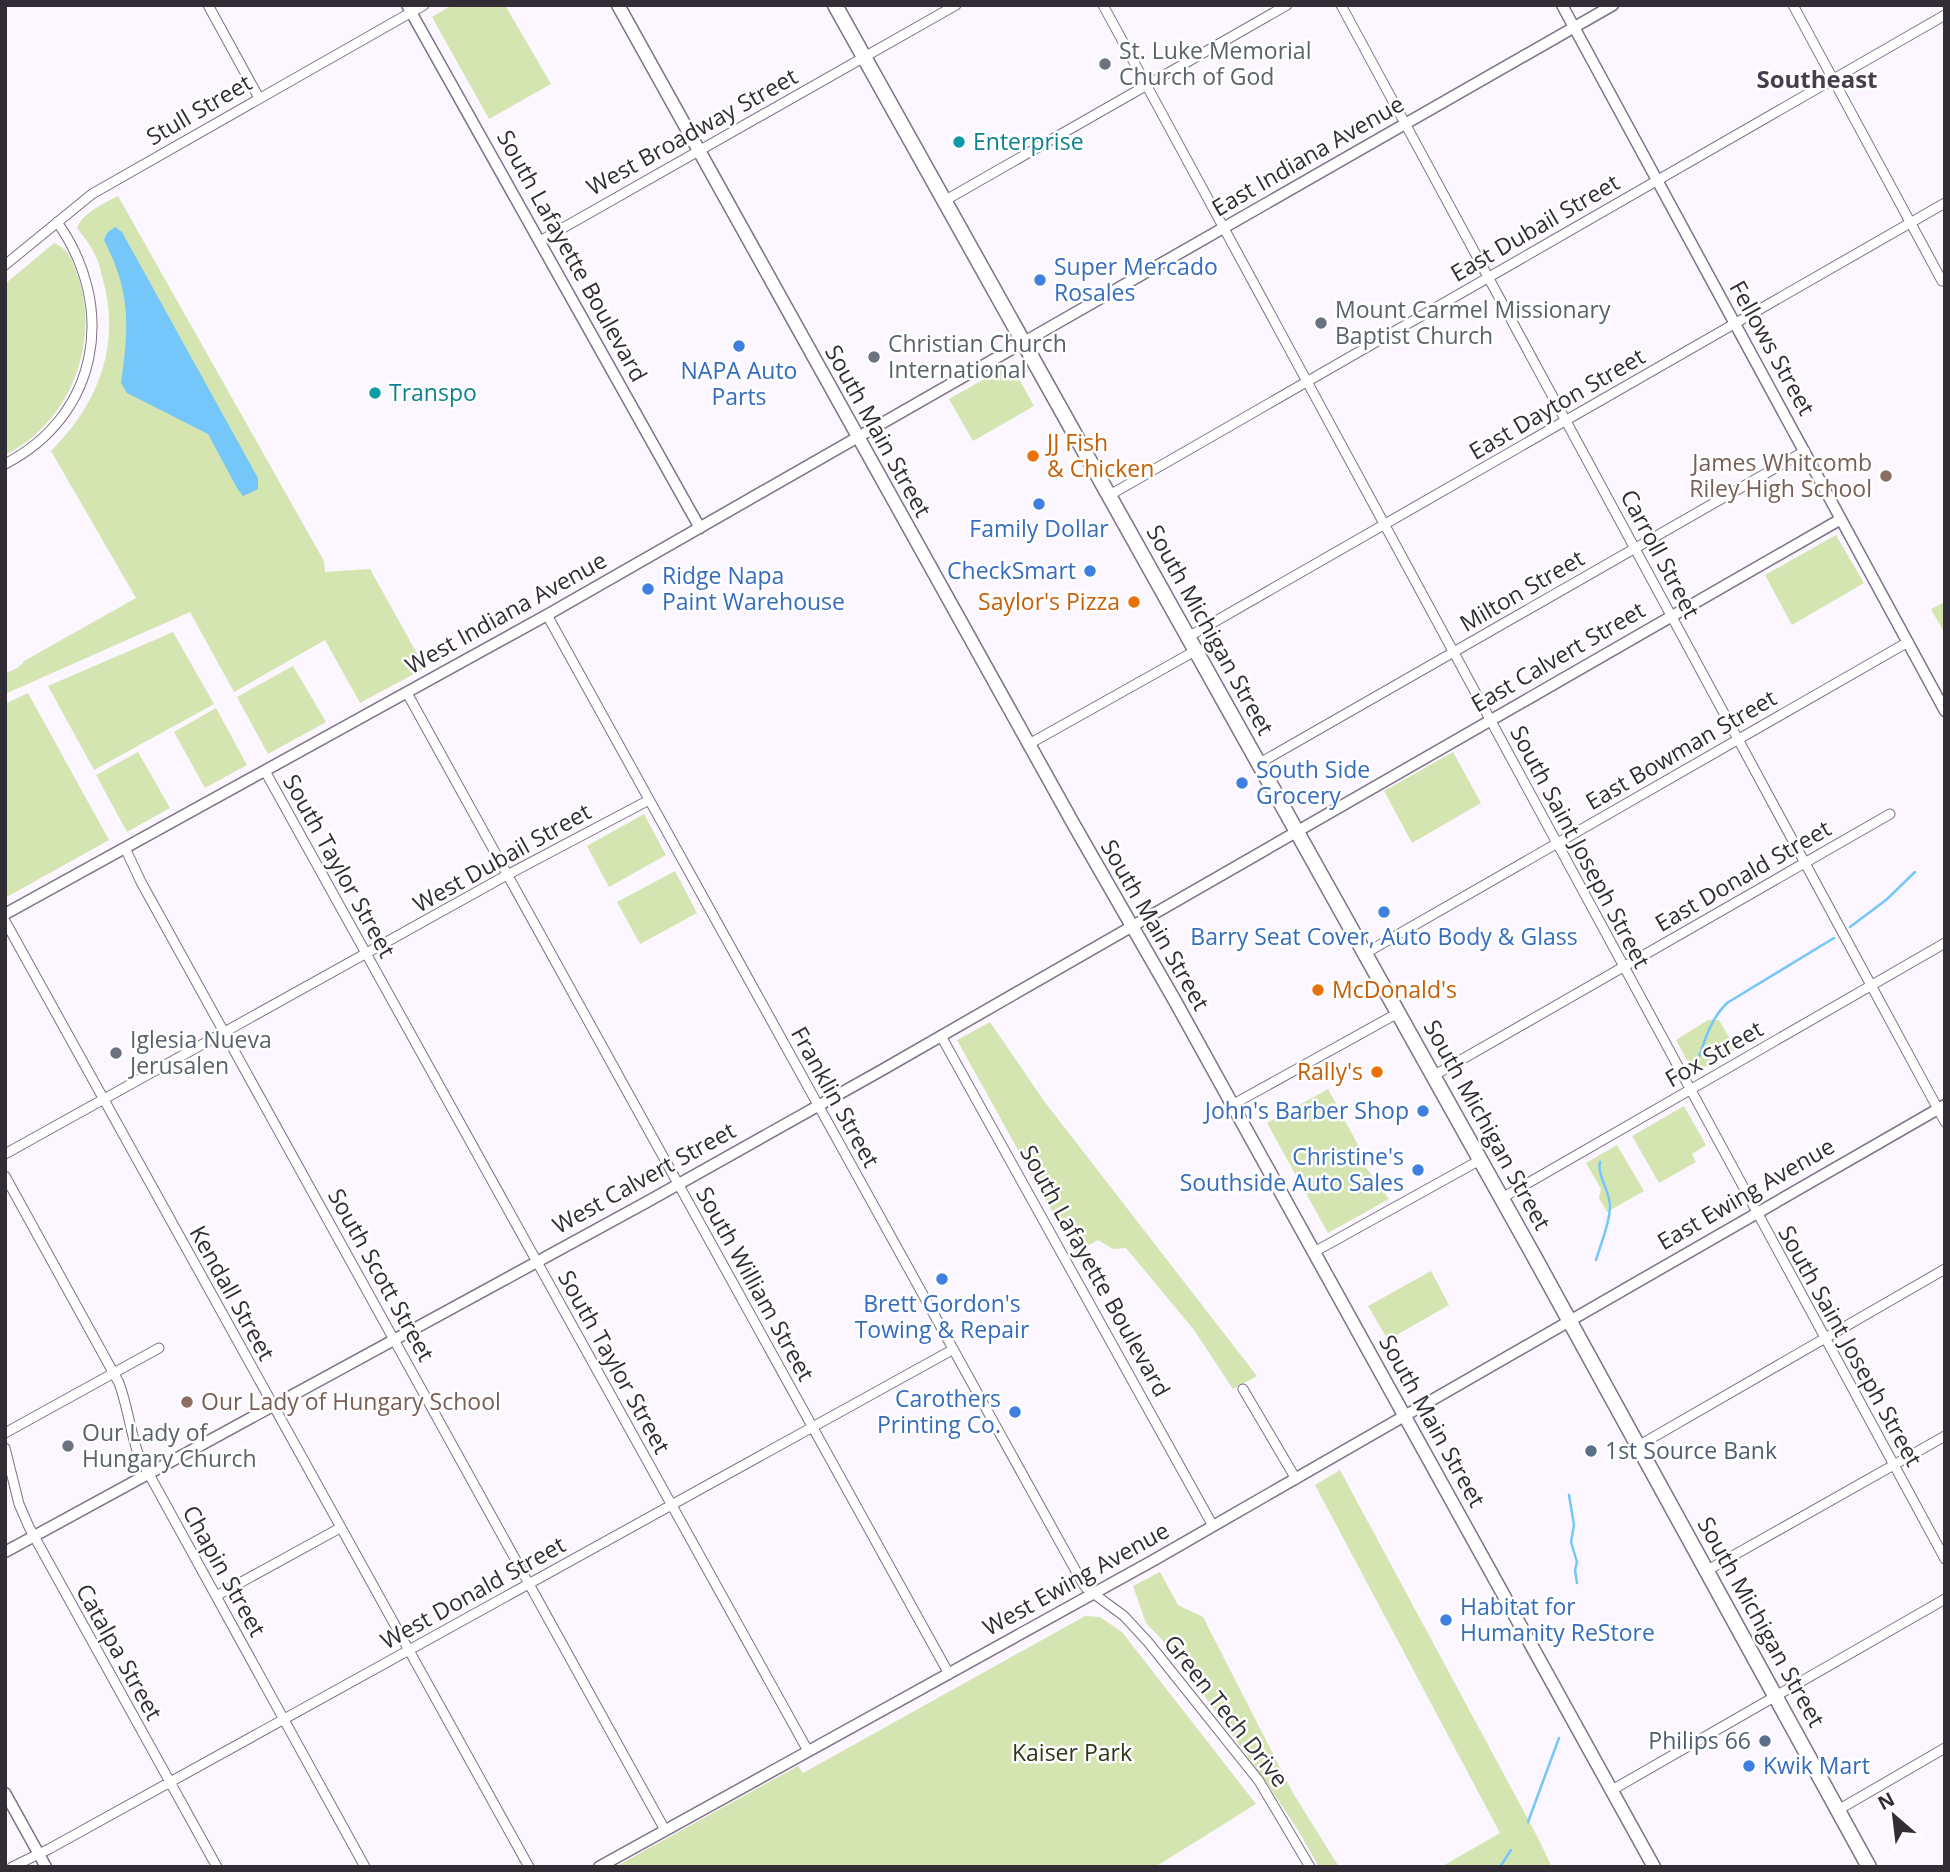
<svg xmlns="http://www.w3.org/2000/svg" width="1950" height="1872" font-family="'Open Sans',sans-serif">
<rect width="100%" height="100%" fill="#fbf6ff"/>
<path fill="#d5e5b2" d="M452 5H505L551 84 489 119 432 17Z
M118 196 324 561 325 572 370 569 425 668 360 703 325 640 234 692 190 612 5 694V672C12 672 21 667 24 661L136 598 51 451C98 404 121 346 103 280 101 272 99 262 95 255 91 245 83 236 77 228 82 213 105 203 118 196Z
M54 243C69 249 73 262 78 277 101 344 69 423 5 455V284Z
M1011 364 1034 406 973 441 949 399Z
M1836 535 1864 583 1792 625 1765 575Z
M1945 602V634L1931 609Z
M173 632 214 704 94 770 48 686Z
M293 666 326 722 268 754 237 697Z
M28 693 109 840 5 898V704Z
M216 708 247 765 205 788 174 732Z
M138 752 170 808 127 832 96 775Z
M1453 752 1481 803 1412 843 1384 791Z
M644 814 666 855 609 887 587 846Z
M675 871 697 913 640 944 617 902Z
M1708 1020H1719L1736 1049 1694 1073 1676 1040Z
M990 1022 1044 1101 1257 1376 1233 1389 1194 1330 1126 1248 1113 1249 1098 1240 1075 1253 957 1040Z
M1328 1089 1364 1156V1165L1389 1199 1328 1233 1267 1123Z
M1684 1106 1706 1145 1692 1154 1696 1162 1659 1183 1632 1136Z
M1617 1145 1644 1191 1607 1212 1599 1198 1601 1189 1586 1163Z
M1431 1271 1449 1305 1388 1340 1368 1306Z
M1340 1470 1536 1834 1552 1867H1441L1500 1833 1315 1485Z
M1160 1572 1178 1605 1203 1617 1293 1793 1339 1867H1319L1298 1830 1268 1785 1205 1697 1196 1675 1146 1623 1133 1586Z
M1085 1616 1100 1617 1122 1632 1256 1804 1155 1867H615L798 1766 803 1773Z"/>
<path fill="#74c7f8" d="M115 227 122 232 258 478V489L243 496 237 488 208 434 127 393 121 383C129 325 131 293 104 240L107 233Z"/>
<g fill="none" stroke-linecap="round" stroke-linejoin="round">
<path stroke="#74c7f8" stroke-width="2.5" d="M1850 927 1886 900 1915 872
M1697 1062C1705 1041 1710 1019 1727 1003L1834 938
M1596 1260C1601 1243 1610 1223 1610 1206 1610 1191 1597 1176 1600 1162
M1569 1495 1574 1525 1571 1542 1577 1562 1575 1570 1577 1583
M1528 1822 1559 1738
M1500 1867 1511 1850"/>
<defs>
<path id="minor" d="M208 5 259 98
M1103 5 1945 1559
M1341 5 1945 1122
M1793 5 1942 281
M944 201 1287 5
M540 241 956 5
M5 265 92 194 424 5
M5 464C100 415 117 306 57 222
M1108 496 1945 15
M547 615 1082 1582 1086 1588 1124 1616 1148 1642 1259 1781 1310 1867
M1188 637 1945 203
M407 693 949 1674
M1029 744 1195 651
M1258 764 1805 451
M265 771 808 1751
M125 848 141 882 665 1830
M5 921 529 1867
M1364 954 1908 642
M941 1036 1213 1526
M1433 1076 1890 814
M1232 1105 1398 1013
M5 1154 507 875 649 800
M5 1176 119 1383C128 1407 130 1432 139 1456L365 1867
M1502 1198 1945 943
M1314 1252 1480 1160
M1243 1389 1296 1479
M5 1433 159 1348
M1638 1446 1945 1269
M5 1448 19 1504 29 1527 217 1867
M1706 1571 1945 1436
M216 1596 340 1528
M1612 1790 1945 1599
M1838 1810 1945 1748
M12 1867 49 1849 952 1350"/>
<path id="tertiary" d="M407 5 700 528
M1562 5 1945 711
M5 914 547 615 1613 5
M5 1552 645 1203 882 1070 1841 519
M5 1793 46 1867
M599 1867 1154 1560 1945 1105"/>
<path id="secondary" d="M618 5 1074 825 1175 1001 1654 1867"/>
<path id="primary" d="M835 5 1535 1258 1869 1867"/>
</defs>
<use href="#minor" stroke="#7e7286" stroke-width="11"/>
<use href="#tertiary" stroke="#7e7286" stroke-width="13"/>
<use href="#secondary" stroke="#7e7286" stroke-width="15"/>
<use href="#primary" stroke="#7e7286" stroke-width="17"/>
<use href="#minor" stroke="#fff" stroke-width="9"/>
<use href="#tertiary" stroke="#fff" stroke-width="10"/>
<use href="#secondary" stroke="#fff" stroke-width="12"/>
<use href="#primary" stroke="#fff" stroke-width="14"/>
</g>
<g fill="#6b7280" stroke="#fff" stroke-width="2.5">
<circle cx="1105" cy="64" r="7"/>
<circle cx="1321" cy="323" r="7"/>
<circle cx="874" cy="357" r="7"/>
<circle cx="116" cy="1053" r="7"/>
<circle cx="68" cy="1446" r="7"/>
</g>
<g fill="#0f9aa8" stroke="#fff" stroke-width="2.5">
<circle cx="959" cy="142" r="7"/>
<circle cx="375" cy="393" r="7"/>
</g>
<g fill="#3f7fe0" stroke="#fff" stroke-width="2.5">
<circle cx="1040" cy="280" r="7"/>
<circle cx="739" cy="346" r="7"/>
<circle cx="1039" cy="504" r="7"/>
<circle cx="1090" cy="571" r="7"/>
<circle cx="648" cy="589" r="7"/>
<circle cx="1242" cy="783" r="7"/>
<circle cx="1384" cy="912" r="7"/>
<circle cx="1423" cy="1111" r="7"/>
<circle cx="1418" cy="1170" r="7"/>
<circle cx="942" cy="1279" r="7"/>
<circle cx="1015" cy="1412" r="7"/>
<circle cx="1446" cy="1620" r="7"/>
<circle cx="1749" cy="1766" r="7"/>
</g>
<g fill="#e8710a" stroke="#fff" stroke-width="2.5">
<circle cx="1033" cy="456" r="7"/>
<circle cx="1134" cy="602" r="7"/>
<circle cx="1318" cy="990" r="7"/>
<circle cx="1377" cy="1072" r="7"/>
</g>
<g fill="#8d6e63" stroke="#fff" stroke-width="2.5">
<circle cx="1886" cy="476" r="7"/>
<circle cx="187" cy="1402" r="7"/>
</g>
<g fill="#5c6f8a" stroke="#fff" stroke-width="2.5">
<circle cx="1591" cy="1451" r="7"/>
<circle cx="1765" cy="1741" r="7"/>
</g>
<g text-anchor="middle" stroke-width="5" stroke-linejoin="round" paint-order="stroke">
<g font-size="23" fill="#5b616d" stroke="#fff" text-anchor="start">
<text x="1119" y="59">St. Luke Memorial<tspan x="1119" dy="26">Church of God</tspan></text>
<text x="1335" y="318">Mount Carmel Missionary<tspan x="1335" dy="26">Baptist Church</tspan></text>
<text x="888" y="352">Christian Church<tspan x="888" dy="26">International</tspan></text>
<text x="130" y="1048">Iglesia Nueva<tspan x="130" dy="26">Jerusalen</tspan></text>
<text x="82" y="1441">Our Lady of<tspan x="82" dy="26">Hungary Church</tspan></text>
</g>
<g font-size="23" fill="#322d35" stroke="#fff">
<text transform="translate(199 110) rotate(-30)" y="8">Stull Street</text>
<text transform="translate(692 132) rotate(-29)" y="8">West Broadway Street</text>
<text transform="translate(1308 156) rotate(-30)" y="8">East Indiana Avenue</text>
<text transform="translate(1535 228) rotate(-30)" y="8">East Dubail Street</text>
<text transform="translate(572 256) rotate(61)" y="8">South Lafayette Boulevard</text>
<text transform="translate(1772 348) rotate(61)" y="8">Fellows Street</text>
<text transform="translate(1557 404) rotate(-30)" y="8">East Dayton Street</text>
<text transform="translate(878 431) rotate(61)" y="8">South Main Street</text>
<text transform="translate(1660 554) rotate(62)" y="8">Carroll Street</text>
<text transform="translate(1522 591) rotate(-30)" y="8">Milton Street</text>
<text transform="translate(506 613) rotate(-29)" y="8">West Indiana Avenue</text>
<text transform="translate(1210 630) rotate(61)" y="8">South Michigan Street</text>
<text transform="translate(1558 657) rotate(-30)" y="8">East Calvert Street</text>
<text transform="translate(1681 750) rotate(-30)" y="8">East Bowman Street</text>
<text transform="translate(1580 847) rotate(62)" y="8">South Saint Joseph Street</text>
<text transform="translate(502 858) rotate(-29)" y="8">West Dubail Street</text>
<text transform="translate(339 866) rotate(61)" y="8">South Taylor Street</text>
<text transform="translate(1743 876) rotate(-30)" y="8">East Donald Street</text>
<text transform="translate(1155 925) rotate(60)" y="8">South Main Street</text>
<text transform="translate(1714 1054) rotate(-30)" y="8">Fox Street</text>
<text transform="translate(835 1097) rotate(61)" y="8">Franklin Street</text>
<text transform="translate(1487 1125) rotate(61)" y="8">South Michigan Street</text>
<text transform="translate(644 1178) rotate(-29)" y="8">West Calvert Street</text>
<text transform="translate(1746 1194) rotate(-30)" y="8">East Ewing Avenue</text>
<text transform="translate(1095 1271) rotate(61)" y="8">South Lafayette Boulevard</text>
<text transform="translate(381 1275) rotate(61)" y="8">South Scott Street</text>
<text transform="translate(755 1284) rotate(61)" y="8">South William Street</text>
<text transform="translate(232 1293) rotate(61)" y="8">Kendall Street</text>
<text transform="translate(1850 1346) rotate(61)" y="8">South Saint Joseph Street</text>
<text transform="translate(614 1362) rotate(61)" y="8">South Taylor Street</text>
<text transform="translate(1432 1421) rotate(61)" y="8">South Main Street</text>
<text transform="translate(224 1571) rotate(61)" y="8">Chapin Street</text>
<text transform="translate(1076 1579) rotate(-29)" y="8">West Ewing Avenue</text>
<text transform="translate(473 1593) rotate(-29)" y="8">West Donald Street</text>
<text transform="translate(1761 1622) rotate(61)" y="8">South Michigan Street</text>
<text transform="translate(119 1652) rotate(61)" y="8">Catalpa Street</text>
<text transform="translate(1226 1711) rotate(52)" y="8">Green Tech Drive</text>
</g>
<g font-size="23" fill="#0d838f" stroke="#fff" text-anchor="start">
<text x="973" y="150">Enterprise</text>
<text x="389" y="401">Transpo</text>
</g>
<g font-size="23" fill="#366cbe" stroke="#fff" text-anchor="start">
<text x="1054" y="275">Super Mercado<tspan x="1054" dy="26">Rosales</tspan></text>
<text x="739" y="379" text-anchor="middle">NAPA Auto<tspan x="739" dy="26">Parts</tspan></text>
<text x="1039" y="537" text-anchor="middle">Family Dollar</text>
<text x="1076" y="579" text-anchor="end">CheckSmart</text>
<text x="662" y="584">Ridge Napa<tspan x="662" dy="26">Paint Warehouse</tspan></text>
<text x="1256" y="778">South Side<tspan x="1256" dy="26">Grocery</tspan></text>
<text x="1384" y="945" text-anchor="middle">Barry Seat Cover, Auto Body &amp; Glass</text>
<text x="1409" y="1119" text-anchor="end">John's Barber Shop</text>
<text x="1404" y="1165" text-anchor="end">Christine's<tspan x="1404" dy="26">Southside Auto Sales</tspan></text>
<text x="942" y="1312" text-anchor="middle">Brett Gordon's<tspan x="942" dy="26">Towing &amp; Repair</tspan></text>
<text x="1001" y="1407" text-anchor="end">Carothers<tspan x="1001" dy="26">Printing Co.</tspan></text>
<text x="1460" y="1615">Habitat for<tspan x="1460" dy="26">Humanity ReStore</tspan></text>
<text x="1763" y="1774">Kwik Mart</text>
</g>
<g font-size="23" fill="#c56008" stroke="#fff" text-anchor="start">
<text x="1047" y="451">JJ Fish<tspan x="1047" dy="26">&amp; Chicken</tspan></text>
<text x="1120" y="610" text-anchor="end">Saylor's Pizza</text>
<text x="1332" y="998">McDonald's</text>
<text x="1363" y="1080" text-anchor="end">Rally's</text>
</g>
<g font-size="23" fill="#785e54" stroke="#fff" text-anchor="end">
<text x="1872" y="471">James Whitcomb<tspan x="1872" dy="26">Riley High School</tspan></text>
<text x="201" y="1410" text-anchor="start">Our Lady of Hungary School</text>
</g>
<g font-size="23" fill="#4e5e75" stroke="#fff" text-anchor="start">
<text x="1605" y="1459">1st Source Bank</text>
<text x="1751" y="1749" text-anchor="end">Philips 66</text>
</g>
<g font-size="23" fill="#2e3716" stroke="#fff">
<text x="1072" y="1761">Kaiser Park</text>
</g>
<g font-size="24" font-weight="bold" fill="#483d4f" stroke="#fff">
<text x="1817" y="88">Southeast</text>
</g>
</g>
<rect width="1950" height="1872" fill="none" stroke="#322d35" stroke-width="14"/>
<g transform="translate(1894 1816) rotate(332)" stroke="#ffffff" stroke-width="5" paint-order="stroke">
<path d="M0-5L12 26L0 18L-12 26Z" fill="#322d35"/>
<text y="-10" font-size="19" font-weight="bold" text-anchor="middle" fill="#322d35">N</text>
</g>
</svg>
